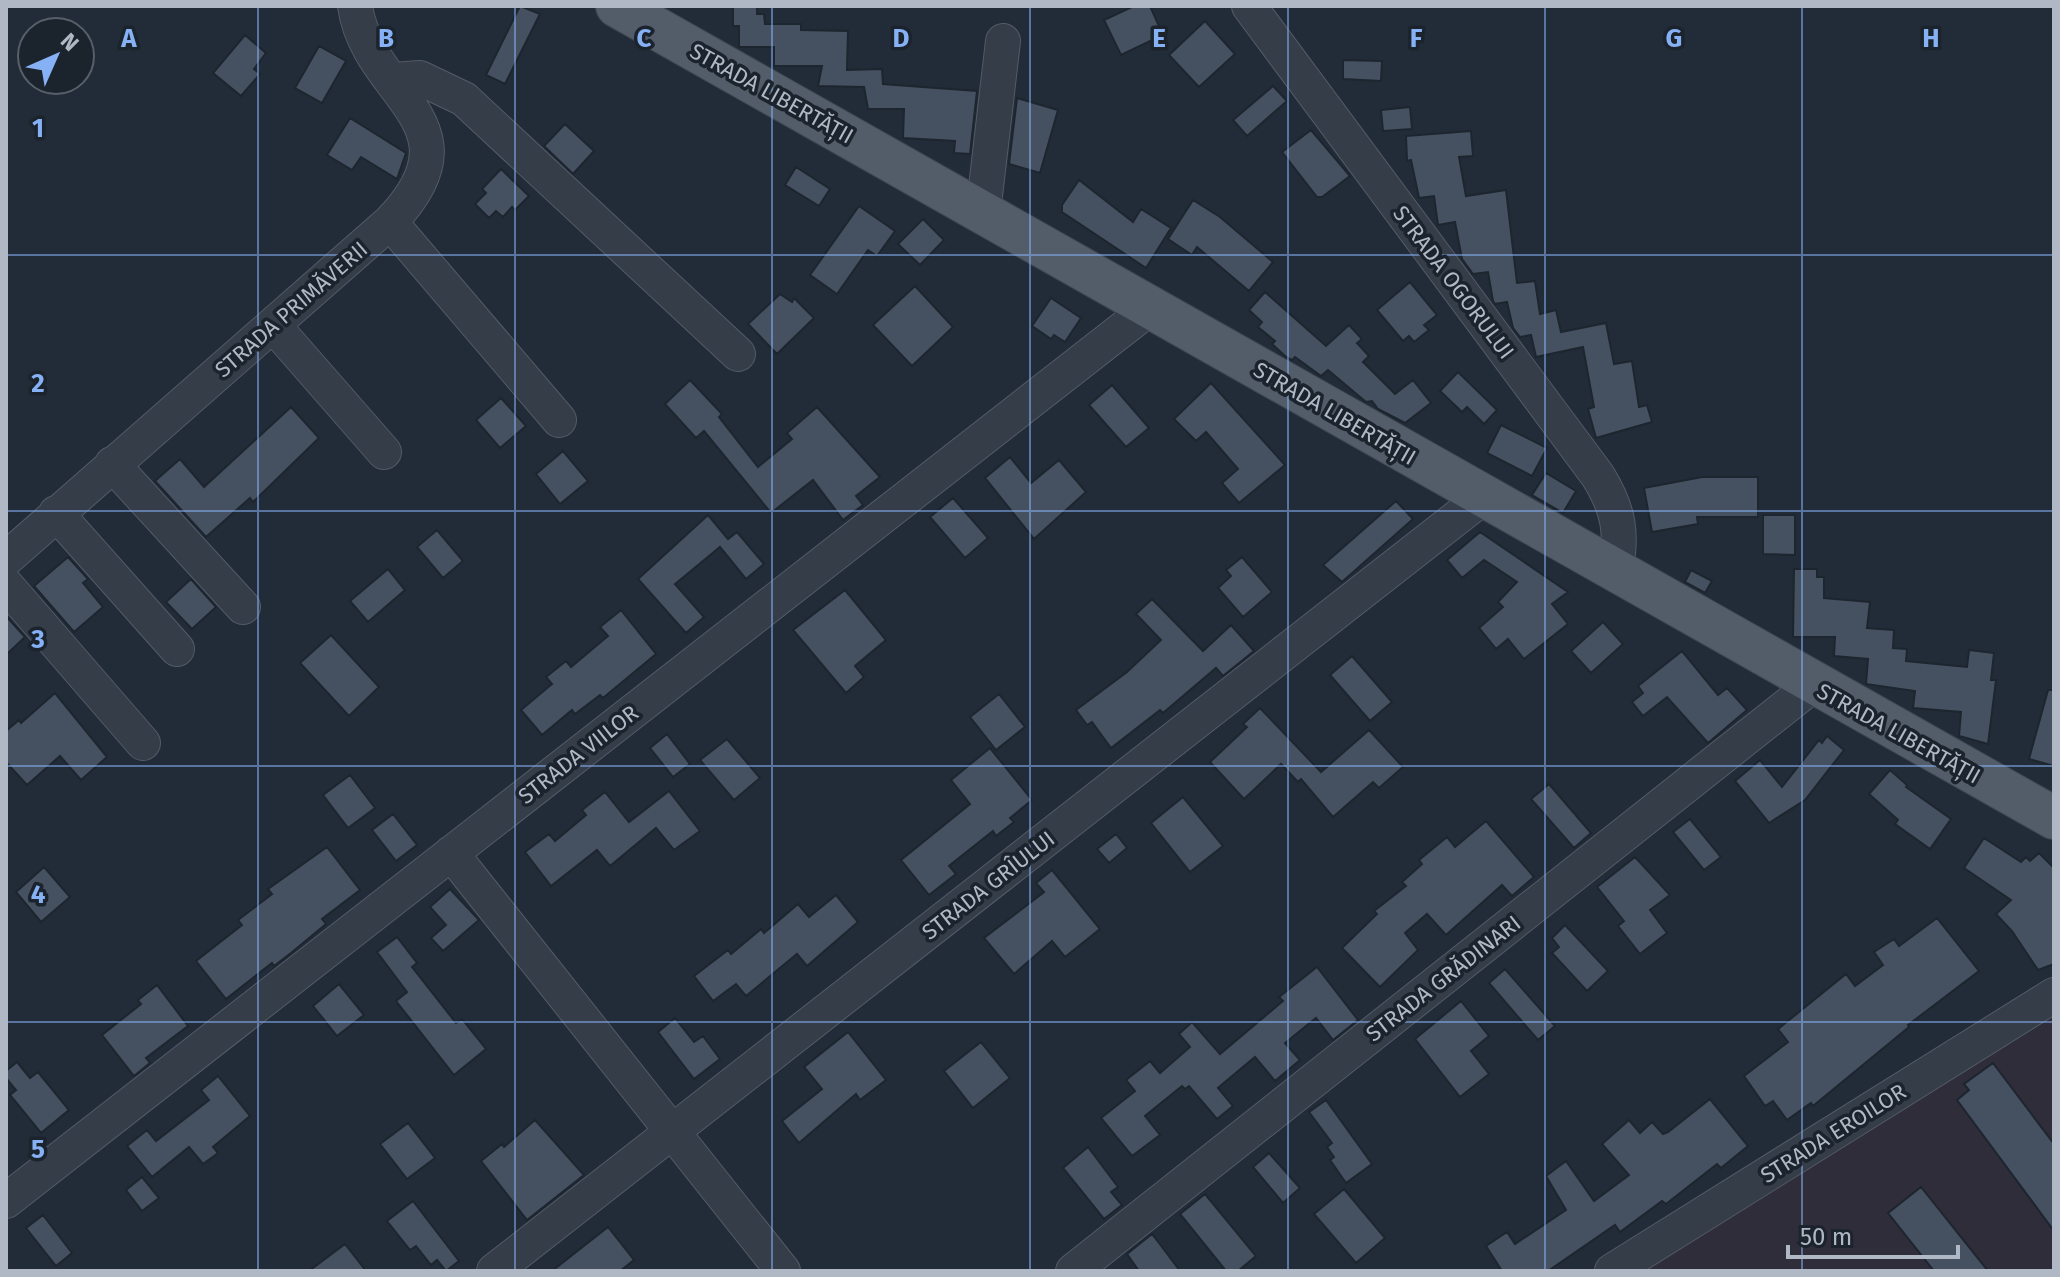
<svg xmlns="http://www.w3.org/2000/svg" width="2060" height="1277" font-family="'Fira Sans',sans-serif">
<rect width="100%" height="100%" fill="#222c38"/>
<path fill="#2f2d3a" d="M2054 1017V1271H1638Z"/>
<path fill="#455160" stroke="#1d252f" stroke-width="2" d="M520 6 540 14 505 84 486 75Z
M733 6H757V14H764L765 24H801V30L848 31 847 70 882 69 883 84 977 91 970 154 954 153 955 141 903 138 904 109H868L864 87 818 86 822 66H774V47H739V26H733Z
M1134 6H1150L1163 35 1121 55 1104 20Z
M1205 21 1235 54 1199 87 1169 55Z
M245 35 266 53 254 69 260 74 241 96 213 73Z
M319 46 346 61 322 103 295 88Z
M1343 60 1382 61 1381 81 1343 79Z
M1273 86 1287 101 1247 136 1233 120Z
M1017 98 1058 110 1040 173 1009 164Z
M1410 107 1412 129 1383 131 1381 110Z
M350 118 406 153 397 179 361 157 352 170 327 155Z
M565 124 594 151 573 174 544 146Z
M1311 130 1350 176 1322 197H1317L1282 152Z
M1471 131 1473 156 1459 157 1466 196 1506 190 1517 283 1535 281 1540 314 1556 310 1561 332 1606 323 1614 364 1632 361 1639 407 1647 405 1652 422 1596 438 1588 409 1594 407 1583 347 1536 357 1531 335 1520 337 1513 328 1507 302 1495 304 1493 301 1488 272 1473 274 1462 259 1455 222 1438 225 1434 196 1419 198 1411 160 1407 161 1406 136Z
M796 167 830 189 819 206 785 185Z
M501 169 529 196 515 210 512 207 503 217 496 211 489 218 475 204 486 193 482 189Z
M1079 180 1133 222 1141 209 1171 228 1146 268 1062 212V205Z
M1193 200 1220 217 1273 262 1249 291 1197 247 1192 255 1168 239Z
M859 206 895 231 877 256 868 250 837 294 810 275Z
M923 219 944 240 920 265 898 244Z
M1410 282 1437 315 1424 325 1429 330 1414 342 1409 336 1403 341 1377 310Z
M915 286 953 327 912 366 873 325Z
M1265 292 1326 346 1349 325 1362 339 1357 343 1369 356 1363 362 1395 394 1413 380 1431 403 1405 423 1378 409 1372 401 1366 402 1328 370 1321 376 1295 357 1292 360 1285 356 1272 344 1275 341 1258 327 1262 322 1249 310Z
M780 294 792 302 794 298 814 318 777 354 748 324Z
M1051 298 1081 318 1065 342 1054 335 1051 339 1032 326Z
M1458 372 1497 410 1484 424 1467 407 1462 412 1440 391Z
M690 380 722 414 719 417 758 467 792 439 787 433 817 407 880 477 856 496 863 505 843 520 813 480 771 513 704 431 696 438 665 404Z
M1211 383 1285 465 1239 503 1222 483 1238 469 1206 432 1196 441 1174 419Z
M1112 385 1149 428 1126 447 1089 405Z
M501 398 526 426 500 448 476 420Z
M291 407 319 438 253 502 250 498 206 537 155 481 180 459 204 487Z
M1501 425 1547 448 1532 476 1487 453Z
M563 451 588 481 560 504 536 474Z
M1010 457 1031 483 1059 460 1086 492 1034 539 985 478Z
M1546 473 1576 491 1563 513 1532 495Z
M1702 477H1758V517H1697L1698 524 1652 532 1644 488Z
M953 498 988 538 965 558 930 517Z
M1396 501 1413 519 1342 582 1323 565Z
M708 515 728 539 737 532 764 564 746 579 720 547 675 584 704 617 686 633 638 579Z
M1763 515H1795V555L1763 554Z
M437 530 463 561 443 578 417 547Z
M1480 532 1568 592 1552 604 1568 624 1524 659 1508 639 1496 649 1479 628 1503 607 1498 602 1517 582 1484 560 1462 578 1447 560Z
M68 557 88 579 83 583 103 607 74 632 34 586Z
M1242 557 1272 592 1243 617 1218 588 1231 576 1226 570Z
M388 569 405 590 368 622 350 601Z
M1794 569H1817V577H1824V598L1870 602 1867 628 1894 630 1893 648 1907 649 1906 661 1967 667 1969 650 1994 653 1991 680H1996L1988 744 1959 736 1961 712 1913 708 1915 691 1866 684 1868 659 1834 656 1835 637H1793Z
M1691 570 1712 581 1705 593 1685 582Z
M191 579 216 607 192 629 166 602Z
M845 590 886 640 855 666 864 677 846 693 793 630Z
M1152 599 1203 651 1231 625 1254 651 1223 676 1216 668 1163 713 1160 710 1111 748 1092 722 1087 725 1076 710 1127 672 1161 640 1136 614Z
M621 610 656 654 603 698 600 695 575 714 572 710 542 735 521 710 552 684 546 677 566 661 571 667 608 636 600 627Z
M6 616 25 637 6 655Z
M1603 622 1623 644 1591 673 1571 651Z
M331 635 379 687 349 716 300 663Z
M1682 651 1718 695 1727 688 1747 710 1708 743 1667 697 1643 716 1632 702 1643 693 1638 686Z
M1352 656 1392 702 1370 721 1330 675Z
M2048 690H2054V766L2029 759Z
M55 693 107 757 81 780 60 756 27 785 6 762V731L19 720 21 723Z
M999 694 1025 727 996 750 970 717Z
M1260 708 1321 772 1369 730 1403 767 1379 788 1373 782 1333 817 1301 779 1298 782 1281 764 1244 799 1210 762 1247 727 1243 724Z
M667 734 690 764 673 777 650 748Z
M1827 736 1844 750 1805 800 1769 823 1735 781 1760 760 1782 787 1819 740 1822 743Z
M727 739 760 778 734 800 700 760Z
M990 748 1032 800 1010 818 1014 822 996 836 993 831 949 866 956 874 929 895 901 860 970 804 951 780Z
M1890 770 1907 785 1906 787 1951 819 1930 849 1895 824 1898 820 1869 794Z
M350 775 375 808 348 828 323 795Z
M1549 784 1591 833 1574 848 1531 799Z
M669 791 700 831 674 850 656 828 610 866 597 850 551 886 525 852 549 834 555 841 586 815 582 810 605 792 629 822Z
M1183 797 1223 846 1190 872 1151 823Z
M393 814 417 845 396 861 372 830Z
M1690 819 1721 857 1704 870 1673 832Z
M1486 821 1534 877 1512 896 1502 885 1446 935 1427 914 1405 933 1418 950 1380 987 1342 948 1377 914 1374 911 1406 886 1402 882 1422 864 1419 860 1447 837 1455 847Z
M1116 834 1127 848 1109 863 1097 849Z
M1984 838 2021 862 2026 857 2030 861 2039 853 2054 868V964L2038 970 2012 931 1996 914 2011 900 1964 868Z
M327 847 360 890 322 919 326 924 291 953 274 966 272 963 226 999 196 961 242 925 238 920 272 894 268 889Z
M1635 857 1670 895 1650 910 1667 933 1640 954 1618 926 1624 921 1597 887Z
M44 867 70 897 41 922 16 892Z
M1052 870 1100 929 1065 957 1052 941 1014 974 984 938 1044 892 1036 883Z
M450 889 479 920 443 951 431 938 446 925 430 907Z
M836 895 858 922 807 966 797 954 746 996 736 984 713 1001 694 976 728 950 731 954 761 929 764 933 798 904 809 917Z
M1937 918 1979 971 1908 1025 1909 1027 1813 1106 1811 1103 1787 1120 1773 1101 1765 1106 1744 1076 1788 1042 1778 1029 1846 974 1855 986 1883 965 1874 952 1894 939 1899 946Z
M1565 925 1608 971 1587 991 1552 953 1559 947 1552 938Z
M397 937 417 963 412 967 456 1023 462 1019 486 1049 454 1075 396 1001 407 992 377 952Z
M1317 967 1358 1020 1333 1040 1316 1018 1285 1043 1300 1060 1275 1081 1255 1057 1218 1088 1233 1106 1217 1119 1189 1086 1185 1089 1182 1086 1145 1116 1160 1135 1132 1156 1101 1118 1135 1091 1126 1080 1150 1061 1160 1073 1190 1047 1179 1034 1192 1022 1220 1054 1283 1001 1279 997Z
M1505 969 1555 1026 1538 1040 1489 983Z
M339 984 364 1015 337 1036 313 1006Z
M157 985 188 1026 146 1058 150 1063 134 1076 102 1035 141 1004 138 1000Z
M1461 1001 1489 1036 1471 1051 1489 1074 1460 1097 1415 1039Z
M675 1018 694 1042 703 1036 720 1059 694 1079 658 1032Z
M848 1032 886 1080 860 1100 856 1094 799 1143 782 1121 822 1089 804 1067Z
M981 1042 1010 1078 973 1108 944 1071Z
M17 1062 30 1078 38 1072 69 1110 41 1133 10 1095 16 1090 6 1078V1071Z
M1993 1063 2054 1144V1231L1957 1100 1969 1090 1964 1084Z
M218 1076 250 1116 213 1147 218 1153 203 1164 189 1147 152 1177 127 1146 147 1130 156 1141 209 1100 201 1090Z
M1710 1099 1748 1146 1721 1168 1717 1164 1666 1204 1662 1201 1620 1232 1615 1225 1548 1271H1502L1486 1246 1507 1232 1515 1244 1566 1210 1546 1176 1566 1161 1594 1201 1629 1175 1602 1144 1629 1120 1640 1133 1652 1122 1663 1134 1668 1132Z
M1326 1100 1372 1164 1346 1183 1330 1160 1334 1157 1327 1147 1332 1143 1309 1112Z
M535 1120 584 1175 527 1220 481 1161 502 1144 504 1147Z
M408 1123 435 1158 407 1179 380 1144Z
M1088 1147 1118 1187 1111 1192 1122 1205 1104 1219 1063 1168Z
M1269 1153 1300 1188 1283 1203 1253 1167Z
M142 1177 159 1198 142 1211 126 1190Z
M1921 1187 1988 1271H1934L1888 1213Z
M1344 1189 1385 1238 1356 1263 1314 1214Z
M1205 1194 1256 1256 1238 1271H1226L1180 1214Z
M413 1201 459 1261 446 1271 437 1260 431 1265 416 1246 410 1250 387 1221Z
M43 1215 72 1253 56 1266 26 1228Z
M608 1227 634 1260 620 1271H552Z
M1152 1234 1159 1243 1180 1271H1139L1127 1254Z
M345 1244 366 1271H309Z"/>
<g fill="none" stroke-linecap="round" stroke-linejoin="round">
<defs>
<path id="minor" d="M1249 6 1598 476C1619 510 1623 534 1615 573
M393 80 420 78 464 99 738 354
M983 213 1003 41
M390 222 559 420
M273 325 384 452
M112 464 243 607
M56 513 177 649
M6 559 390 222C485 123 368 97 355 6
M6 585 143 743
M451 853 783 1271
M6 1201 1151 307
M494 1271 1482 498
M1073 1271 1813 685
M1612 1271 2054 995"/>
<path id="major" d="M617 6 2054 818"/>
</defs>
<use href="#minor" stroke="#535b67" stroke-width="36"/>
<use href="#major" stroke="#3f4752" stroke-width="44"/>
<use href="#minor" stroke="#353d49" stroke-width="34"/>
<use href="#major" stroke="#535c69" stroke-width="42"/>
</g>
<path fill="none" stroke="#86b1f4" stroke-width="2" stroke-opacity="0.55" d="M258 6V1271M515 6V1271M772 6V1271M1030 6V1271M1288 6V1271M1545 6V1271M1802 6V1271M6 255H2054M6 511H2054M6 766H2054M6 1022H2054"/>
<g text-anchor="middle" stroke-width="7" stroke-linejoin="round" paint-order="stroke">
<g font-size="22" fill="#b0b8c5" stroke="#1b232d">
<text transform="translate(772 93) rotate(29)" y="8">STRADA LIBERTĂȚII</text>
<text transform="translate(1454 282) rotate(53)" y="8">STRADA OGORULUI</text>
<text transform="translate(291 309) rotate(-41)" y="8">STRADA PRIMĂVERII</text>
<text transform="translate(1335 413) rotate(30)" y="8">STRADA LIBERTĂȚII</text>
<text transform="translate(1899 733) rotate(29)" y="8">STRADA LIBERTĂȚII</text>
<text transform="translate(578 754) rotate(-38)" y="8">STRADA VIILOR</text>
<text transform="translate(988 885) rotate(-38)" y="8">STRADA GRÎULUI</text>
<text transform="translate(1443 978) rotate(-38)" y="8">STRADA GRĂDINARI</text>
<text transform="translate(1833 1133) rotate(-32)" y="8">STRADA EROILOR</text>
</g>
</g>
<g font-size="26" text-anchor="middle" font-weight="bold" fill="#86b1f4" stroke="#1b232d" stroke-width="7" stroke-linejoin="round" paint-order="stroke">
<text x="129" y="47">A</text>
<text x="386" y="47">B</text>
<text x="644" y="47">C</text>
<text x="901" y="47">D</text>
<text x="1159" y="47">E</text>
<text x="1416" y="47">F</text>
<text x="1674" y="47">G</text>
<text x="1931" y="47">H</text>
<text x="38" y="137">1</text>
<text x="38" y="392">2</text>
<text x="38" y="648">3</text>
<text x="38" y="903">4</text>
<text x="38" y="1158">5</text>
</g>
<rect width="2060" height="1277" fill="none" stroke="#b0b8c5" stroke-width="16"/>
<g transform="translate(56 56) rotate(45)"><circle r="38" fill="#1b232d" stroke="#575f6a" stroke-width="2"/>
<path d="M0-6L14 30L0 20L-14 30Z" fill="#86b1f4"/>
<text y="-12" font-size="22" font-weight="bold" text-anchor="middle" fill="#b0b8c5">N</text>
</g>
<path d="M1788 1245v12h170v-12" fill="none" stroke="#b0b8c5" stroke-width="4"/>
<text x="1800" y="1245" font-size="24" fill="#b0b8c5" stroke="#1b232d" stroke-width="6" paint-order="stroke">50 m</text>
</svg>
